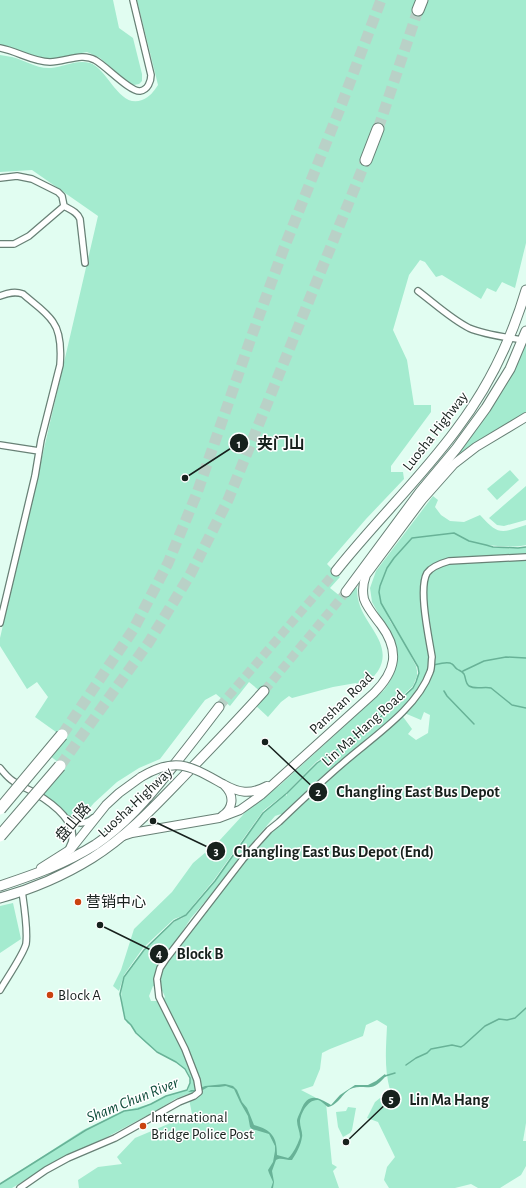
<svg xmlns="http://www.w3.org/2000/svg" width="526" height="1188" font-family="'Alegreya Sans','Noto Sans SC',sans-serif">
<rect width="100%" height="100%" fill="#e1fdf1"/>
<path fill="#a4ebcf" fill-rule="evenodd" d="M0 0H113L119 28 133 38 142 74V81L139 84 134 85 129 83 100 58 87 52 50 59 38 57 0 46Z
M137 0H526V243L515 288 502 282 496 292 487 288 481 299 442 275 436 277 425 262 420 260 409 275 393 330 407 360 414 405H431V412L391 466V472H403L404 479 366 519 327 564 340 577 330 588 340 596 351 583 357 588C357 595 358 600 360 606 368 628 393 646 378 671 373 678 367 683 361 689L356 683 333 687 292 698 289 696 281 702 268 717 252 702 261 692 249 682 230 706 216 694 205 700 160 759 139 768 117 782 94 803 81 818 73 820 68 817 40 794 64 767 49 755 63 737 35 717 48 697 37 682 27 689 0 646V638L98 216 32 170 0 172V55C4 56 8 56 12 57 25 60 36 69 51 68 63 67 77 59 90 63 108 69 119 109 142 100 150 97 154 91 158 85Z
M526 340V412L476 443 434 482Z
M510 470 519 480 497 500 487 489Z
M526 486V520L504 526 497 525 489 518Z
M433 496 438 500 435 507 441 515 450 521 464 522 480 515C499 536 501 533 526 525V545C513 548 499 546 486 545 497 549 514 549 526 547V1123L523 1141H526V1166L521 1175 500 1188H478L471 1184 455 1188H389L384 1180 387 1167 395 1157 378 1122 367 1118 375 1102 390 1090C384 1068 386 1048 387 1026L377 1020 366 1025 363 1036 330 1049 322 1053 320 1069 313 1086 301 1090 326 1103 332 1164 337 1167 333 1171 339 1188H79L78 1180 98 1167 122 1164 117 1157 135 1138 192 1114 188 1094 175 1099 149 1116H146L107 1137 64 1157 12 1188H0V1184L83 1130 124 1111 150 1104 166 1096 188 1090C189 1086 191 1083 190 1078 189 1067 168 1059 160 1053 148 1046 137 1036 131 1025L127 1023C122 1009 118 991 125 976 126 973 130 969 132 966L134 965H132C144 950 158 934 173 923 179 917 183 921 188 912L215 881 263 813 285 794 287 796V793L309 770 326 756 366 729 403 697 414 686 416 681 419 671 417 665 387 614 390 621 403 641 416 666 417 671V676L413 686 402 696 363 730 316 762 286 793 263 811 214 880 185 915 174 919 143 948 124 975 119 991 113 986 121 970 134 929 172 892 193 863 219 841 242 816 248 808 279 786 384 690 389 683 394 672 396 665V653L391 636 372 602 370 588 376 571ZM402 712 421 720 424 712 430 715 428 733 416 740 408 734 412 729 401 714ZM281 814 282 817 234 874 167 961 166 959 182 932 191 918 222 882 236 862 275 816ZM153 986C160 986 163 991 165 997L162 1001H151L149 996Z
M13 903 21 939 0 953V906Z
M348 1107 356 1108 352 1130 350 1133 343 1137 338 1127 336 1112 346 1111Z"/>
<path fill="#68b297" d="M385 1074 386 1076C382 1080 377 1086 371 1087 365 1088 359 1086 353 1088 343 1091 339 1105 328 1107 325 1105 322 1101 318 1100 308 1099 300 1114 300 1122 300 1127 303 1133 302 1137 301 1145 296 1154 292 1160 286 1160 280 1157 276 1160L272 1171 274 1182 273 1188H271L273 1182 269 1173 268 1170 273 1162 275 1151V1146L269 1134 252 1129 250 1127 248 1116 240 1102 234 1089 226 1086 219 1087H208L201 1091 188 1092 191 1090H196L205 1086 225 1084 233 1086 237 1090 242 1102 247 1108 250 1115 254 1125C272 1130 277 1137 277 1155L288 1158C292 1156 299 1142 300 1137 300 1132 297 1126 297 1121 297 1118 300 1113 301 1110 308 1092 318 1097 331 1105L340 1095 355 1085H368L376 1081Z"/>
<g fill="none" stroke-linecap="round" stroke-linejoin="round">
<path stroke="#68b297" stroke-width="1.5" d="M433 665C438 664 448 661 452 664 454 665 455 668 457 669 460 671 462 671 464 674 466 678 465 683 469 686 476 690 484 686 491 688L512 705 526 708
M463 671 484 661 506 657 526 658
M444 691 447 696 474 724
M406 1065 416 1058 427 1053 431 1049 452 1045 461 1047 464 1045 485 1026 499 1019 507 1020 515 1018 526 1008
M385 1076 395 1073
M0 1184 86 1130 124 1111 138 1109 151 1104 166 1096 187 1090 190 1083V1078L185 1069 176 1062 157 1052 136 1033 131 1025 125 1019 120 994 124 977 144 950 174 921 186 915 209 888 215 881 263 813 287 793 317 763 362 733 403 697 413 688 416 682 419 673 418 667 381 603 379 592 380 586 387 568 394 558 412 538 454 533 469 541 486 545 493 547 518 548 526 547"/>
<path stroke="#b9d1c7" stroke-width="9" stroke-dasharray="9 4.5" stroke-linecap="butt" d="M264 691 346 592
M219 707 336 571"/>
<path stroke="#b9d1c7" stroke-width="11" stroke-dasharray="11 5.5" stroke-linecap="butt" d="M378 129 418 10
M62 735 133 630 168 563 197 493 251 338 284 248 341 106 381 0
M60 766 149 642 190 575 228 500 366 160"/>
<defs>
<path id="minor" d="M0 48C17 51 33 62 50 62 65 62 82 52 95 60 106 66 130 92 140 91 148 90 151 81 151 75L133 0
M0 178 17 176 32 179 58 192 62 196 64 206 29 236 14 244H0
M64 206C71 210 77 212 80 219L85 263
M418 291C434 303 451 319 469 328 485 335 505 337 523 340
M0 296C8 293 15 291 23 294 33 303 46 311 53 322 61 333 61 352 60 365L41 440 35 476 0 623
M0 445 39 451
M0 768C4 773 8 778 13 781 20 786 28 789 35 793 52 803 83 825 69 848
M66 818C75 824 85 825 93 818
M0 990C7 978 23 955 26 944 28 930 24 905 22 891
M20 1188 46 1170 68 1158 115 1138 179 1102 194 1096 199 1092 197 1080 185 1049 159 997 157 979 160 968 166 959 243 859 269 830 279 822C300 802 321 782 342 764 370 739 417 709 430 672 432 668 431 662 432 657 429 638 418 589 427 573 432 566 442 563 449 561L526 557"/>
<path id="secondary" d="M223 784C239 793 250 795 267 786
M222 816C233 809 235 796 225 786
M123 836 132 833 219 818 240 810 261 795 374 693C396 671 400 651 381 625 375 617 367 608 364 599 362 590 363 583 366 575L422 500 454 464 476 447 526 417
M41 868 71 849 106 805 119 793 141 777"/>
<path id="primary" d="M336 571C374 523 419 480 456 430 488 388 511 341 526 290
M346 592 420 492 456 449 486 408 510 369 526 331
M0 886C33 875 65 864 95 845 125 825 148 798 170 770 187 749 203 728 219 707
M0 898C32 889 63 876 92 858 126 837 154 807 182 778 210 749 237 721 264 691"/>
<path id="motorway" d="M418 10 422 0
M366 160 378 129"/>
</defs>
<use href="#minor" stroke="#688176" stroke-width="8"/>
<use href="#secondary" stroke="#688176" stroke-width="10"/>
<use href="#primary" stroke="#688176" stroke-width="11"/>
<use href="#motorway" stroke="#688176" stroke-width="13"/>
<use href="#minor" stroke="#fff" stroke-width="5.5"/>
<use href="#secondary" stroke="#fff" stroke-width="8"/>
<use href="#primary" stroke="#fff" stroke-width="9"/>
<use href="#motorway" stroke="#fff" stroke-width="11"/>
<defs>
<path id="secondary-bridge" d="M141 777C176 756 190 766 223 784"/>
<path id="motorway-bridge" d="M0 809 62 735
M0 836 60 766"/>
</defs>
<use href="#secondary-bridge" stroke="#688176" stroke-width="10" stroke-linecap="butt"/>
<use href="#motorway-bridge" stroke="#688176" stroke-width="13" stroke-linecap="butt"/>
<use href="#secondary-bridge" stroke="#fff" stroke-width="8"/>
<use href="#motorway-bridge" stroke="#fff" stroke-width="11"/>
</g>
<g fill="#ca420f" stroke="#fff" stroke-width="1.5">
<circle cx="78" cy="902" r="4"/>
<circle cx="50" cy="995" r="4"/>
<circle cx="143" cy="1126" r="4"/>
</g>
<g text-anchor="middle" stroke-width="3" stroke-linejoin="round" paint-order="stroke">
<g font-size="15" fill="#17211d" stroke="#fff">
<text transform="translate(435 431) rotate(-52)" y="5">Luosha Highway</text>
<text transform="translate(341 703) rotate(-44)" y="5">Panshan Road</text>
<text transform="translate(363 728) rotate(-42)" y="5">Lin Ma Hang Road</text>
<text transform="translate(135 802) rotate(-43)" y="5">Luosha Highway</text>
<text transform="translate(73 822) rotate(-50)" y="5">盘山路</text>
</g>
<g font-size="15" fill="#17211d" stroke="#fff" text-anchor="start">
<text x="86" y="907">营销中心</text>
<text x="58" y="1000">Block A</text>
<text x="151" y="1122">International<tspan x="151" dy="17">Bridge Police Post</tspan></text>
</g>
<g font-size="16" font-style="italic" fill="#0f4d3b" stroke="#fff">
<text transform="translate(132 1099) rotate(-22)" y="6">Sham Chun River</text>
</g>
</g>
<path fill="none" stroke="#17211d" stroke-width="1.5" d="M185 478L239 443M265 742L318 792M153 821L216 851M100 925L159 954M346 1142L391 1099"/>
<g fill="#17211d" stroke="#fff" stroke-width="1.5">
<circle cx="185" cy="478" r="4"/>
<circle cx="265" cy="742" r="4"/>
<circle cx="153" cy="821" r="4"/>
<circle cx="100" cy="925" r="4"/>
<circle cx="346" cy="1142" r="4"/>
<circle cx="239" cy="443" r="10"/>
<circle cx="318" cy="792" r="10"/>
<circle cx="216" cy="851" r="10"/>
<circle cx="159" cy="954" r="10"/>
<circle cx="391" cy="1099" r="10"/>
</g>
<g font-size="12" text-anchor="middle" font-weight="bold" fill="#fff">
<text x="239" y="448">1</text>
<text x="318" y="796">2</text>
<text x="216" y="855">3</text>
<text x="159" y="958">4</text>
<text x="391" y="1103">5</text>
</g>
<g font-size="16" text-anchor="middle" font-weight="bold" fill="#17211d" stroke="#fff" stroke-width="3" stroke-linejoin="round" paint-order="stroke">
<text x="281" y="449">夹门山</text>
<text x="418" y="797">Changling East Bus Depot</text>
<text x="334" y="857">Changling East Bus Depot (End)</text>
<text x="200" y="959">Block B</text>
<text x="449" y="1105">Lin Ma Hang</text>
</g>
</svg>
